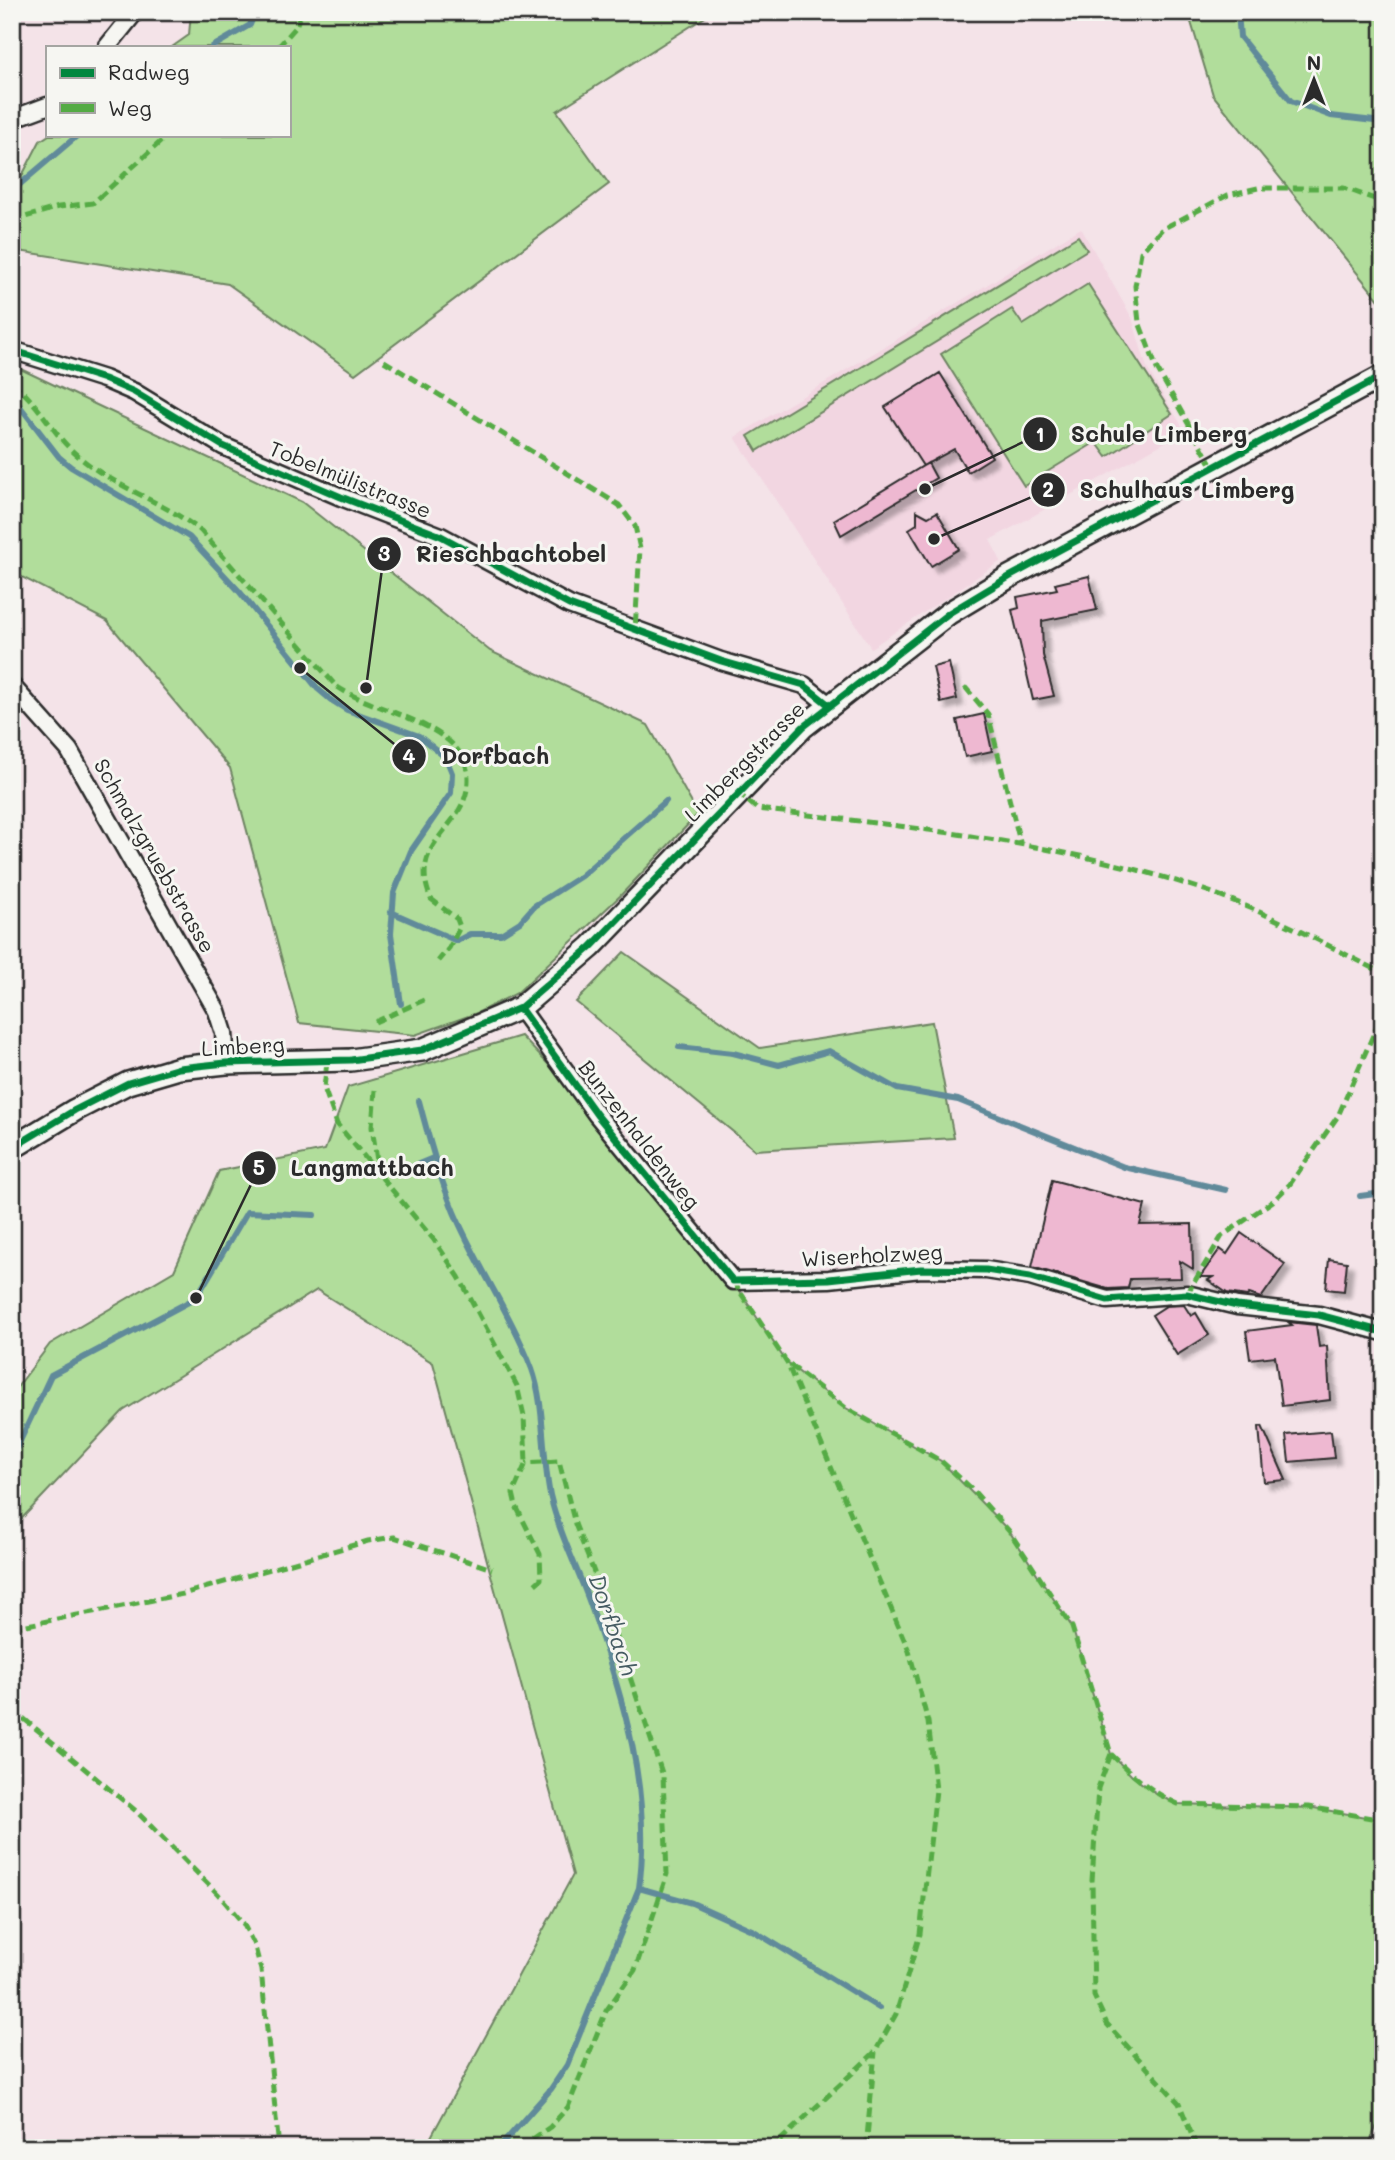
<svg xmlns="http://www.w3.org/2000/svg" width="1395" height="2160" font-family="Mali,sans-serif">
<defs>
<filter id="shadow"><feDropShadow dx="6" dy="6" stdDeviation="2" flood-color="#0004"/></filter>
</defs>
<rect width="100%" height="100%" fill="#f4e3e8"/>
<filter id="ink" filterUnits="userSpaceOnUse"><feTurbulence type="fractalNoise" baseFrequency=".0143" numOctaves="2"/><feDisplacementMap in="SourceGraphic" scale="14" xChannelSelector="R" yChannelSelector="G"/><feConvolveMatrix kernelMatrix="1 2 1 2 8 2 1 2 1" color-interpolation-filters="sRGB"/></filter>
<g filter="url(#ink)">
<path fill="#f2d6e1" d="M1081 228 1132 318 1147 368 1185 431 990 540 1001 561 871 648 735 437Z"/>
<path fill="#b1dd9b" stroke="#6e8463" stroke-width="2" d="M191 12H713L557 111 609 184 355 374 228 284 12 250V195L40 141 49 135H289V47H172L189 35Z
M1188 12H1383V305L1213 95Z
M1078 236 1087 250 757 451 748 436Z
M1088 284 1172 414 1107 457 1096 442 1024 486 941 354 1012 309 1023 325Z
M12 365 302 502 490 651 648 725 698 814 620 896 517 993 477 1013 415 1035 299 1023 230 768 107 621 12 572Z
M624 952 760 1048 932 1022 954 1138 755 1150 576 1002Z
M521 1036 597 1115 733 1281 787 1363 846 1408 941 1461 1009 1531 1072 1627 1111 1754 1132 1776 1159 1796 1178 1804 1314 1808 1383 1820V2112L1367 2148H425L573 1875 433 1363 317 1290 123 1411 12 1529V1394L50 1344 174 1271 219 1171 325 1150 348 1087Z"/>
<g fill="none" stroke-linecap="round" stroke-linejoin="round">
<path stroke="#608a9a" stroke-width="6" d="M1238 12 1240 37 1291 101 1331 116 1383 122
M212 47 250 25 255 12
M12 191 78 135
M12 396 59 457 71 467 189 537 239 591 318 689 331 700 347 710 419 736 446 758 452 773 451 793 411 851 394 893 391 934 401 1004
M391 912 457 941 470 934H501L520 922 534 906 581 876 666 801
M679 1047 733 1053 779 1065 829 1051 897 1089 958 1100 1124 1167 1226 1190
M419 1101C429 1139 439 1176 454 1212 477 1266 511 1314 532 1369 545 1404 542 1457 550 1495 559 1534 579 1571 592 1609 624 1700 652 1791 639 1888L567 2065 551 2089 499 2148
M414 1166 433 1158
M1360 1196 1383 1193
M12 1458 51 1375 196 1298 247 1212 314 1215
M639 1888 692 1903 754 1931 879 2008"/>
</g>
<path fill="#eeb8d1" stroke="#2b2b2b" stroke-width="2" filter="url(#shadow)" d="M940 373 992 457 968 472 954 449 923 466 885 407Z
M928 463 936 478 841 535 834 520Z
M917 511 928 517 937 512 959 549 931 566 909 529 917 524Z
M1089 576 1097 610 1042 621 1043 655 1054 696 1033 700 1012 610 1019 608 1017 597 1057 589 1055 584Z
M949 663 957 699 941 703 933 667Z
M984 714 992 751 965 757 957 720Z
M1052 1180 1145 1205 1140 1225 1192 1224 1193 1269 1180 1261 1181 1278 1130 1279 1128 1288 1108 1289 1032 1267Z
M1241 1233 1285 1264 1261 1298 1249 1294 1247 1296 1227 1293 1208 1280 1213 1277H1200L1220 1249 1227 1254Z
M1329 1259 1347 1262 1344 1291 1326 1289Z
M1184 1305 1191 1316 1196 1313 1209 1335 1177 1355 1152 1315 1166 1306Z
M1288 1322 1316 1325 1319 1347 1327 1346 1330 1400 1282 1406 1275 1356 1250 1359 1246 1331 1292 1325Z
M1262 1426 1286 1480 1264 1482 1259 1427Z
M1331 1431 1334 1458 1289 1462 1286 1435Z"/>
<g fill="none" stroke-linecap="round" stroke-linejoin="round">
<defs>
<path id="street" d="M107 47 135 12
M12 119 47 106
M12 350 104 379 134 392 223 446 341 497 441 536 569 605 721 661 804 685 829 705
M12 686 69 750 217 1011 224 1033 226 1063
M520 1008 597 1115 733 1281 829 1279 921 1269 986 1270 1030 1277 1107 1300 1187 1294 1237 1306 1319 1315 1383 1332"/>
<path id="secondary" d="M12 1148 75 1110 128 1083 179 1068 226 1063 351 1060 422 1050 520 1008 591 947 803 727 949 613 1009 577 1383 376"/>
</defs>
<use href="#street" stroke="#2b2b2b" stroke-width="21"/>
<use href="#secondary" stroke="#2b2b2b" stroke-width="26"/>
<use href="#street" stroke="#f6f6f2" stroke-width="16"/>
<use href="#secondary" stroke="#f6f6f2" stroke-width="21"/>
<path stroke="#54ab44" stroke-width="5" stroke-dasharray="10 5" stroke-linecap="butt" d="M278 47 296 27 301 12
M12 221 59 207 93 203 168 135
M384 361 619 505 635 526 640 549 635 630
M12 383C39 402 52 434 77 455 113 487 163 501 201 531L336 686C374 713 468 723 468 779 468 829 406 840 431 899L457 919 460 927 449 948 438 961
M1213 467 1157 369 1139 322 1135 286 1141 252 1162 229 1228 195 1258 188H1344L1383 202
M965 687 988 714 1021 846
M737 792 757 809C909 827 1065 842 1210 892 1269 913 1326 945 1383 973
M375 1022 424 1000
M327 1061 324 1088 337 1124 434 1240 459 1277 517 1386 524 1416 526 1463 513 1493 516 1506 540 1554 541 1579 533 1586
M375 1090 372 1127 379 1174
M733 1281 787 1363 909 1651 928 1722 936 1790 920 1934 896 2014 875 2052 772 2148
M1187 1294 1222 1236 1273 1201 1290 1184 1338 1116 1383 1012
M790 1365 846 1408 941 1461 971 1488 1009 1531 1072 1627 1111 1754 1098 1788 1092 1881 1094 1996 1107 2024 1179 2103 1197 2148
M12 1628 183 1594 368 1541 394 1537 492 1569
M12 1709 136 1811 218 1894 243 1923 255 1947 261 1970 279 2148
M1111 1754C1132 1775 1151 1792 1178 1804L1308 1807 1383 1820
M520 2148 550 2127 568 2107 606 2011 635 1970 667 1874 663 1776 601 1590 575 1524 559 1461 526 1463
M866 2148 875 2052"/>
<defs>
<path id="cycleway" d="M12 350 104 379 134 392 223 446 341 497 441 536 569 605 721 661 804 685 829 705
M520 1008 597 1115 733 1281 829 1279 921 1269 986 1270 1030 1277 1107 1300 1187 1294 1237 1306 1319 1315 1383 1332
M12 1148 75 1110 128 1083 179 1068 226 1063 351 1060 422 1050 520 1008 591 947 803 727 949 613 1009 577 1383 376"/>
</defs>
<use href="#cycleway" stroke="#f6f6f2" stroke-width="11"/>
<use href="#cycleway" stroke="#00873e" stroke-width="7"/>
</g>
</g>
<g text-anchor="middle" stroke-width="6" stroke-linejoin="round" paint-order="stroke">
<g font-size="21" fill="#2b2b2b" stroke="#f6f6f2">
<text transform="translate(350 480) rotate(22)" y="7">Tobelmülistrasse</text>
<text transform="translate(745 762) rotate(-45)" y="7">Limbergstrasse</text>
<text transform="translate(154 856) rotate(60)" y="7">Schmalzgruebstrasse</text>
<text transform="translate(243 1047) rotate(-3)" y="7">Limberg</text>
<text transform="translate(639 1135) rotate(52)" y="7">Bunzenhaldenweg</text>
<text transform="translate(872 1256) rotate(-3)" y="7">Wiserholzweg</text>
</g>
<g font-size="23" font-style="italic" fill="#455b62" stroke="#f6f6f2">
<text transform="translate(613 1625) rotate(71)" y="8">Dorfbach</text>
</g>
</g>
<path fill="none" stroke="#2b2b2b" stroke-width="2.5" d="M925 489L1040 434M934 539L1048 490M366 688L384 554M300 668L409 756M196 1298L259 1168"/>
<g fill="#2b2b2b" stroke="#f6f6f2" stroke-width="2.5">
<circle cx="925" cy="489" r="7"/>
<circle cx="934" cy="539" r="7"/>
<circle cx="366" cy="688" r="7"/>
<circle cx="300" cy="668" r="7"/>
<circle cx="196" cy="1298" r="7"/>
<circle cx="1040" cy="434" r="18"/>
<circle cx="1048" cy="490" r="18"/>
<circle cx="384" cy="554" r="18"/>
<circle cx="409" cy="756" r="18"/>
<circle cx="259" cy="1168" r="18"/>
</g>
<g font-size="21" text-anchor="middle" font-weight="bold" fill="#fff">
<text x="1040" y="442">1</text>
<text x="1048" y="497">2</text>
<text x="384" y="561">3</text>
<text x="409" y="764">4</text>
<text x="259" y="1175">5</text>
</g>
<g font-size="23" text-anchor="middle" font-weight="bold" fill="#2b2b2b" stroke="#f6f6f2" stroke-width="6" stroke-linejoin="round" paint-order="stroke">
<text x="1159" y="442">Schule Limberg</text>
<text x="1187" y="498">Schulhaus Limberg</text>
<text x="511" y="562">Rieschbachtobel</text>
<text x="495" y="764">Dorfbach</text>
<text x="372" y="1176">Langmattbach</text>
</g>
<rect width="1395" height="2160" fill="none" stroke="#f6f6f2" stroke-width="42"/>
<rect x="21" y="21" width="1353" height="2118" fill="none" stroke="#2b2b2b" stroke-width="2.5" filter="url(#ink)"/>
<rect x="46" y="46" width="245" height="91" fill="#f6f6f2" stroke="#a5a5a2" stroke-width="2"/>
<rect x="60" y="68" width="35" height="10" fill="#00873e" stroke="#a5a5a2" stroke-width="2"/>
<text x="108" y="80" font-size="21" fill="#2b2b2b">Radweg</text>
<rect x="60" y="103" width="35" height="10" fill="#54ab44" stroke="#a5a5a2" stroke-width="2"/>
<text x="108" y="116" font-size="21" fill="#2b2b2b">Weg</text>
<g transform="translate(1314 80)" stroke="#f6f6f2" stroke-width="5" paint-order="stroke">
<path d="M0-5L12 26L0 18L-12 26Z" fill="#2b2b2b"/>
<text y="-10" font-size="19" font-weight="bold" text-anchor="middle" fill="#2b2b2b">N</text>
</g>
</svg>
